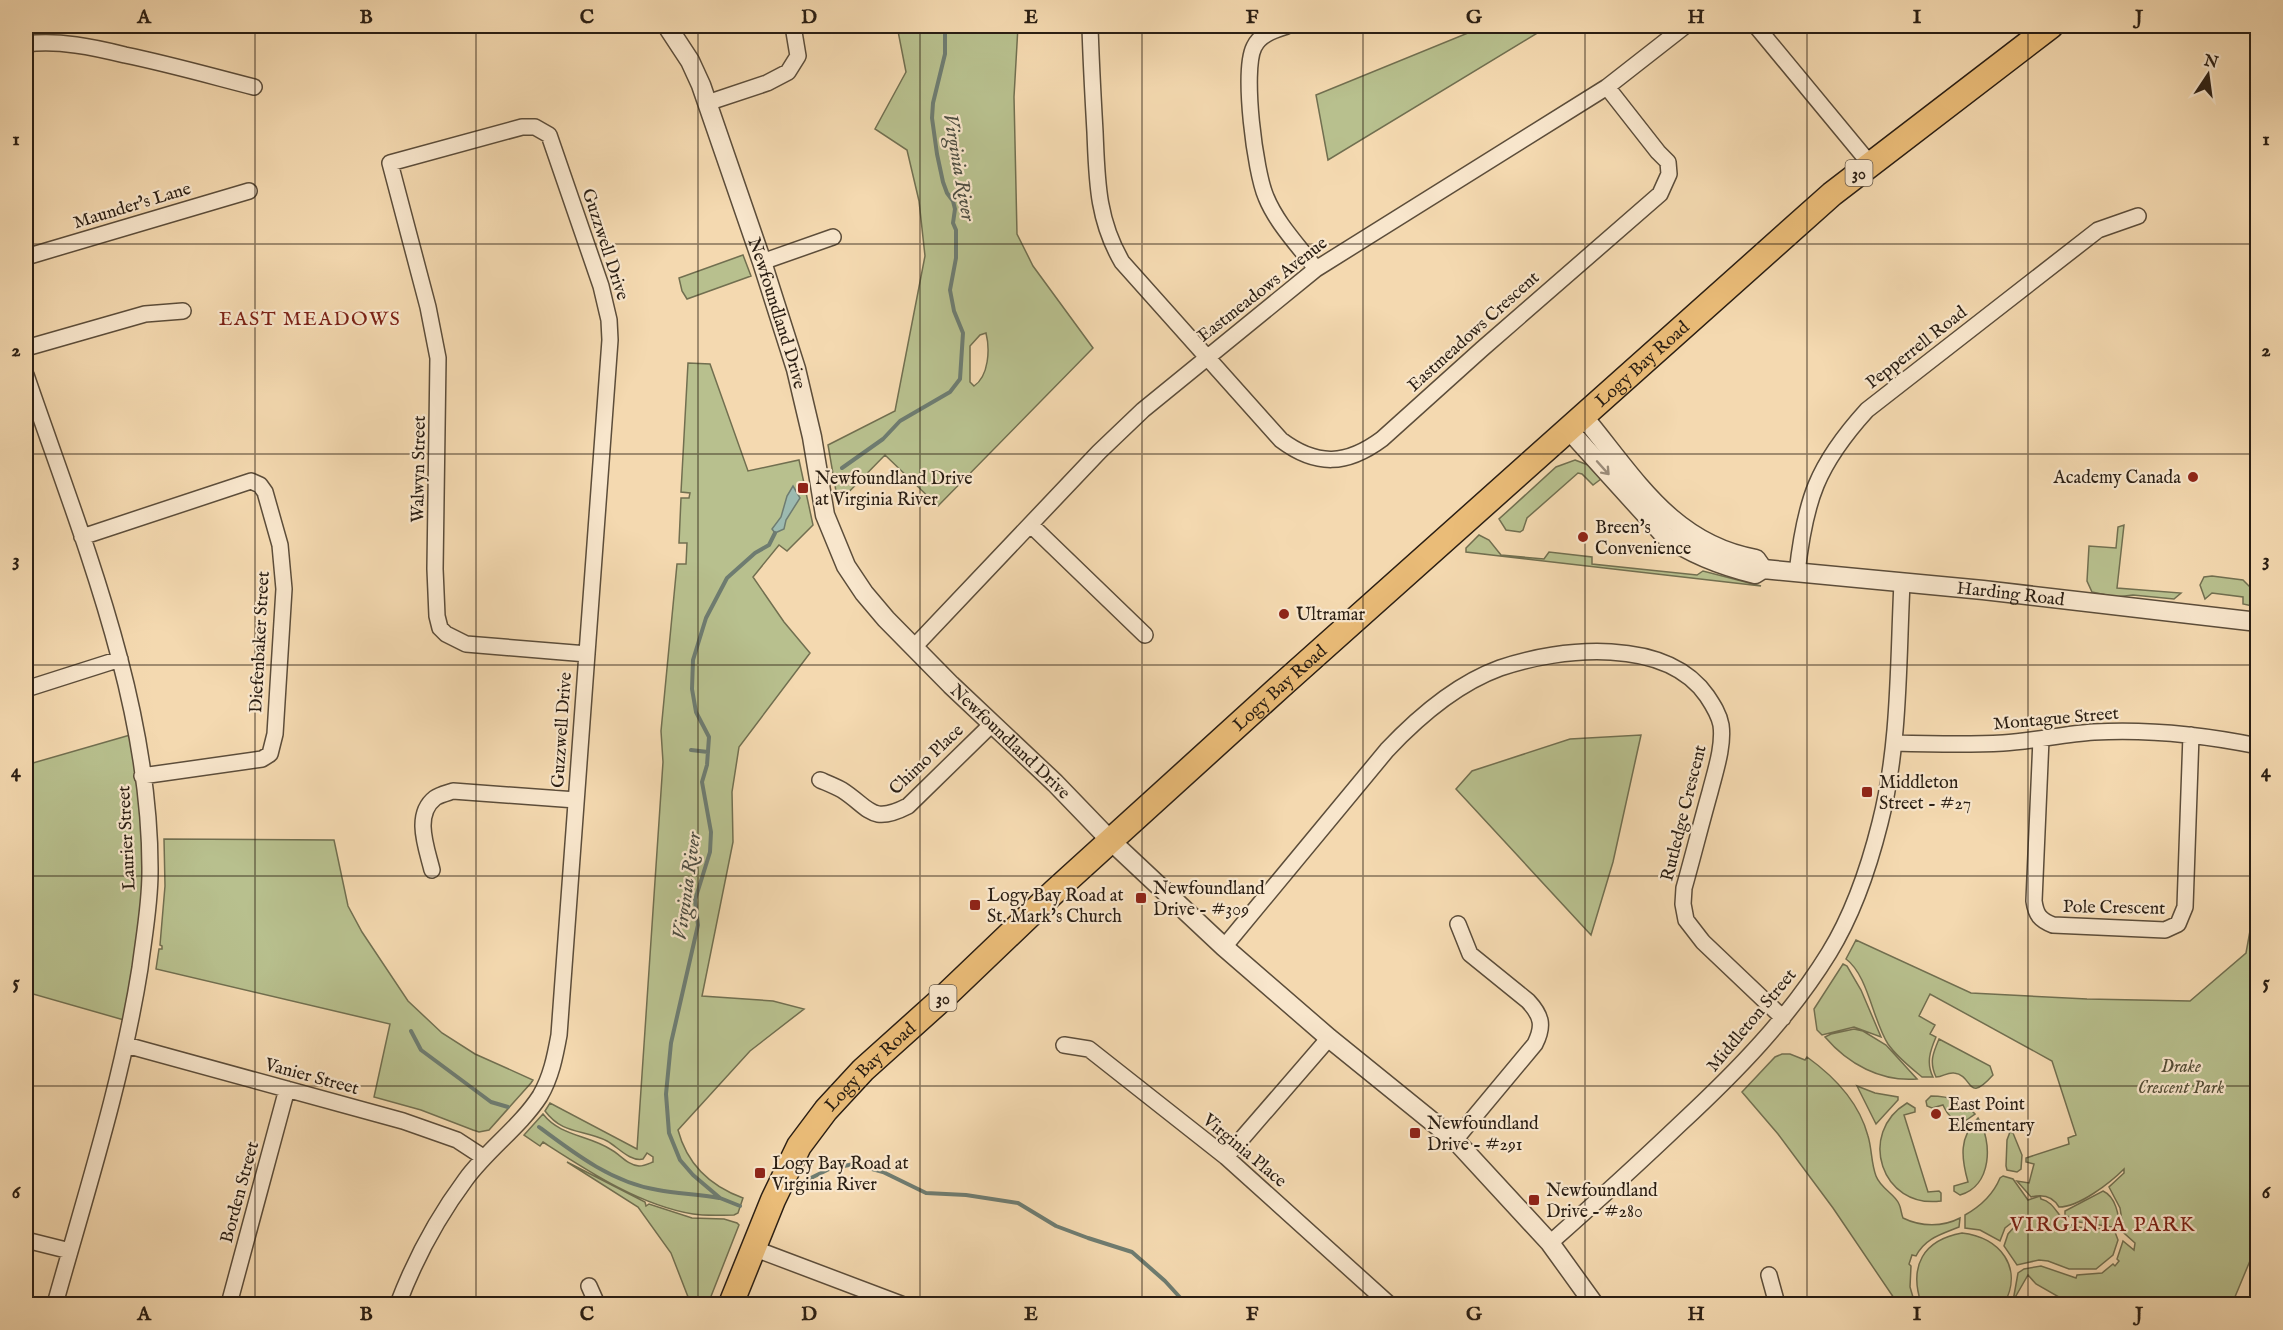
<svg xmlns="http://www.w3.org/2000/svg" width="2283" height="1330" font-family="'IM FELL English',serif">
<rect width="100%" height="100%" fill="#f4d9b0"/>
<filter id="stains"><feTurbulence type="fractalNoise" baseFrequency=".00333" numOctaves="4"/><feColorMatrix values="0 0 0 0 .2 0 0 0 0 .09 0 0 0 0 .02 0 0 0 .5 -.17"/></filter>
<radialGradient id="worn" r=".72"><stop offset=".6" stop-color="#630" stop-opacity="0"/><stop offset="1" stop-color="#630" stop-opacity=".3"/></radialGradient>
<path fill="#b8c08e" stroke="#716f50" stroke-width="1.5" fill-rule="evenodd" d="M897 26H1018L1014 97 1017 234 1033 266 1093 348 938 506 885 455 838 503 828 445 895 411 925 256 919 201 907 150 875 129 906 72ZM986 333C990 349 989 376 974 386L970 382V346L980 335Z
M1485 26H1549L1328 160 1316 95Z
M743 255 751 276 687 299 682 291 679 278Z
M688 363 710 364 748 471 799 460 813 525 787 551 779 545 753 577 784 622 810 653 739 747 732 792 733 842 702 996 773 1001 804 1009 750 1051 678 1130C687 1164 710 1186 743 1198L738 1213 734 1215C720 1215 706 1216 693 1214 639 1205 588 1171 543 1142L540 1146 524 1135 543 1114C560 1136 588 1135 610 1149 620 1154 627 1165 639 1166 644 1166 648 1164 653 1162V1157L647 1153 643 1159C630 1162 618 1147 607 1141 583 1129 563 1135 545 1111L550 1103 637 1149 663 762 661 731 677 564H686L687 543H679L681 498H689L690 493 681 492Z
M1575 460 1588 465 1601 479 1593 485 1582 474 1578 473 1527 518 1523 530 1520 532 1506 530 1499 519 1556 467Z
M2124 525 2117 588 2181 593 2174 599 2133 595 2116 597 2092 592 2087 581 2089 546 2116 548 2118 527Z
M1479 535 1489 540 1501 555 1544 559 1549 552 1592 557V564L1697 575 1703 571 1761 586 1466 552V548Z
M2212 576 2243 580 2250 587 2251 593 2257 594V607L2243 604V597L2212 593 2205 599 2200 585 2204 577Z
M137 733 149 839 131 1022 26 992V765Z
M1641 735 1613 862 1591 935 1456 789 1472 771 1570 739Z
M164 839 334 840 348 906 362 932 408 1001 442 1033 475 1054 533 1080 531 1083 489 1130 479 1132 473 1130 421 1110 374 1097 390 1024 156 969 159 949H162V946L160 945 165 886Z
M2257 892V1244L2232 1304H2071L2036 1284 2028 1275 2013 1301 2018 1273 2024 1269 2041 1266 2076 1278 2077 1275 2102 1273 2113 1264 2115 1266 2119 1261 2117 1259 2123 1241 2134 1250 2135 1243 2124 1233 2120 1208 2109 1187 2124 1173V1169C2110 1183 2079 1207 2059 1207 2052 1195 2042 1194 2031 1197L2017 1181 2029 1183 2034 1164 2026 1162V1158L2069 1144 2068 1138 2076 1135 2052 1061 1930 994 1919 1016 1935 1025 1930 1034 1936 1037C1930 1051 1926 1063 1933 1077H1922C1910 1067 1897 1057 1888 1044 1873 1021 1868 975 1846 959L1856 940 1971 993 2087 999 2190 1001 2246 953Z
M1843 964 1847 966 1861 990 1881 1037 1854 1027 1822 1035 1817 1030 1814 1009Z
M1854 1029 1863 1031 1886 1045 1917 1079C1881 1082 1848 1064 1825 1037L1831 1034Z
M1939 1039 1990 1066 1993 1075C1966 1105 1974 1075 1954 1073 1947 1072 1943 1077 1936 1077 1929 1062 1933 1053 1939 1039Z
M1782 1054H1790L1805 1060 1807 1057C1835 1077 1859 1102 1868 1136 1872 1149 1871 1163 1876 1176 1881 1189 1895 1194 1899 1204 1901 1208 1901 1213 1903 1218 1921 1227 1943 1227 1960 1218L1959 1227C1942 1234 1925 1238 1916 1256L1912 1255 1909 1264 1911 1266 1910 1287 1915 1304H1898L1833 1208 1778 1134 1742 1092 1775 1057Z
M1857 1086 1875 1093 1898 1097V1100L1876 1124Z
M1931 1096C1948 1096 1964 1101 1975 1114L1965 1121C1952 1120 1948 1116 1943 1105L1932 1108 1927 1106 1926 1101Z
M1907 1103 1915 1108V1112L1904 1115 1928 1192 1939 1191 1941 1193V1201C1881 1209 1857 1133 1907 1103Z
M1978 1118C1993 1142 1992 1186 1960 1195L1954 1191V1186L1968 1182C1961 1157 1959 1137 1978 1118Z
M2010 1132 2013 1133 2022 1155 2021 1169 2017 1172 2007 1170 2006 1166 2007 1140Z
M567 1162 645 1202 646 1206 649 1204 692 1218 724 1219 737 1223 739 1225 708 1304H689L690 1302 671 1253 638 1207Z
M2003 1176 2013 1179 2028 1200 2040 1196 2041 1199C2055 1202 2057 1217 2069 1224 2083 1232 2101 1225 2115 1232L2118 1240 2113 1255 2096 1269H2069L2048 1261 2039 1260 2017 1265 2004 1246 2008 1234 2015 1226 2014 1221 2005 1228 2000 1241 1980 1230 1965 1228V1215C1981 1206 1993 1195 2000 1178Z
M2103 1191C2116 1197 2119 1215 2119 1228L2079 1222 2065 1215V1211Z
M1962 1233C2000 1237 2024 1268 2004 1304L1921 1303C1909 1266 1923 1240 1962 1233Z"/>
<path fill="#9cbab0" stroke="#6e7c71" stroke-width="1.5" d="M793 486 800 498 786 520 784 529 775 533 772 529 781 517 787 496Z"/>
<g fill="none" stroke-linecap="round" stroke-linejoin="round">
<path stroke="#6e7c71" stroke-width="4" d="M842 468 883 439 900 421 950 392 960 379 963 333 954 311 950 290 956 258V230L953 223 955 209 953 201 947 193 943 182 937 154 932 118 933 103 945 54V26
M691 750 708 752
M411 1031 421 1050 491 1102 508 1107
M539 1127C575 1154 613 1183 658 1190 678 1194 699 1194 719 1198
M811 1178 829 1169 854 1164 883 1172 926 1193 966 1195 1018 1203 1056 1226 1088 1238 1132 1252 1165 1281 1186 1304
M740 1206 720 1198 693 1175 680 1160 669 1133 666 1094 671 1043 698 925 695 900 710 852 711 832 702 782 707 765 709 737 696 712 692 689 693 660 706 618 727 578 755 553 769 545 775 533"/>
<defs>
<path id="minor" d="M1090 26C1091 61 1093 97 1095 132 1097 180 1097 219 1122 262L1281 440C1317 467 1347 465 1382 439L1482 349 1660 194 1669 174 1668 162 1658 152 1607 87
M1287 26C1275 30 1260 34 1254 47 1242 71 1255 172 1266 197 1277 224 1299 246 1316 269
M1756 26 1871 165
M26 44C59 40 93 47 125 55 169 64 211 76 254 87
M707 103 767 83 788 72 798 56 793 26
M26 257 249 191
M762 262 833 237
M26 348 145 314 183 311
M26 375C80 533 151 702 150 872 150 905 144 936 140 968 122 1082 86 1193 55 1304
M1031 525 1145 635
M82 537 251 481 260 485 265 492 280 545 284 589 275 734 270 754 262 759 142 776
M1797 573C1805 500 1817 465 1867 410L2098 230 2138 216
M915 646 1099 452 1143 410 1316 269 1607 87 1685 26
M26 689 120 659
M2041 739 2034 901C2036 915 2040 920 2053 925L2165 930 2178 924 2185 907 2191 735
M1894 743C1930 744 1967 745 2003 743 2034 741 2064 734 2094 732 2148 729 2204 735 2258 746
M820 780C827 783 835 786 842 790 870 808 871 825 908 806L992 724
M432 870C427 849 413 815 435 798 439 795 447 793 453 791L576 800
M1224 947 1387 750C1419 716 1456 684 1500 668 1561 647 1666 637 1707 696 1713 705 1719 714 1721 725 1724 746 1715 772 1710 792 1701 824 1693 856 1684 888L1683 904 1686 920 1703 942 1783 1018
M126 1045 403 1121 457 1140 483 1157
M1064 1045 1089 1049 1226 1157 1389 1304
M1455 1140 1535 1044C1544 1026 1542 1016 1528 1001L1470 954 1458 924
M1226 1157 1329 1038
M26 1240 70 1251
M1550 1243C1594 1204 1638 1164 1680 1124 1736 1072 1789 1018 1829 953 1853 914 1869 867 1880 823 1900 745 1898 662 1902 583
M753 1248 901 1304
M1769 1275 1777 1304
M589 1286 597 1304
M229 1304 287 1089
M398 1304C415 1259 437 1218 466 1179 488 1149 520 1127 540 1096 551 1077 555 1057 559 1035L610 340 609 320 601 286 549 135 535 127H522L390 163 428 307 438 358 435 569 437 616 440 628 446 634 466 644 587 654"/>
<g id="tertiary">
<path id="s1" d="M667 26 690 61 701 85 762 262 796 369 812 437 825 515 846 566 864 593 886 619 951 685 1055 783 1111 841 1224 947 1329 1038 1455 1140 1550 1243 1594 1304"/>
<path d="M1583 416C1634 477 1671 544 1756 559L1763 569"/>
<path id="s2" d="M1568 429 1664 535C1692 555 1722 566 1755 574L1763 569 1983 590 2258 622"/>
</g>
<g id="primary">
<path id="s3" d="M731 1304 773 1200 799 1146 826 1110 863 1070 942 999 1054 892 1282 685 1832 194 2051 26"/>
</g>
</defs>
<use href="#minor" stroke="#5c4d3a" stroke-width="18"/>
<use href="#tertiary" stroke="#5c4d3a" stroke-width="21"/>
<use href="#primary" stroke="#2a1e13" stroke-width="27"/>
<use href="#minor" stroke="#f8e6cc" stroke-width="15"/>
<use href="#tertiary" stroke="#f8e6cc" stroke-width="18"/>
<use href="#primary" stroke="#eabc78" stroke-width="24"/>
</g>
<defs><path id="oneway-shaft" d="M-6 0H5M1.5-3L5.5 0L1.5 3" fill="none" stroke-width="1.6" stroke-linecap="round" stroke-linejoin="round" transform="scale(1.5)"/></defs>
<use stroke="#9b8c79" href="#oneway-shaft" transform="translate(1603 468) rotate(48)"/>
<path fill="none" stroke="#2a1e13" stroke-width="1.5" stroke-opacity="0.55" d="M255 26V1304M476 26V1304M698 26V1304M920 26V1304M1142 26V1304M1363 26V1304M1585 26V1304M1807 26V1304M2028 26V1304M26 244H2258M26 454H2258M26 665H2258M26 876H2258M26 1086H2258"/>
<g fill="#8f2418" stroke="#f8e6cc" stroke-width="2">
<circle cx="2193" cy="477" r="6"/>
<rect x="797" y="482" width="12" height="12" rx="3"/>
<circle cx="1583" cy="537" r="6"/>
<circle cx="1284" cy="614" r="6"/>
<rect x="1861" y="786" width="12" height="12" rx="3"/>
<rect x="1135" y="892" width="12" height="12" rx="3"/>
<rect x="969" y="899" width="12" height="12" rx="3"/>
<circle cx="1936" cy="1114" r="6"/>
<rect x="1409" y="1127" width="12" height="12" rx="3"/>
<rect x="754" y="1167" width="12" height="12" rx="3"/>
<rect x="1528" y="1194" width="12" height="12" rx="3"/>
</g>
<g text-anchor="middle" stroke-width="4.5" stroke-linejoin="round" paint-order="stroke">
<g fill="#f8e6cc" stroke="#685a4a" stroke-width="1.5">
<rect x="1845.5" y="160" width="27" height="26" rx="4.5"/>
<rect x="929.5" y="985" width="27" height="26" rx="4.5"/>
</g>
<g font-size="16" font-weight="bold" fill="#2a1e13">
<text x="1859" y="179">30</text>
<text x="943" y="1004">30</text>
</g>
<g font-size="18" fill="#2a1e13" stroke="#f8e6cc">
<text transform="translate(132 205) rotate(-17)" y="6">Maunder's Lane</text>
<text transform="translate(606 244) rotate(72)" y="6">Guzzwell Drive</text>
<text transform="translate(1262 289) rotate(-38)" y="6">Eastmeadows Avenue</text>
<text dy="6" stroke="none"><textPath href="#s1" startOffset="309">Newfoundland Drive</textPath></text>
<text transform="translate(1473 331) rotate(-42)" y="6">Eastmeadows Crescent</text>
<text transform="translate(1916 347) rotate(-38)" y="6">Pepperrell Road</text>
<text dy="6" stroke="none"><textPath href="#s3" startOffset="1323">Logy Bay Road</textPath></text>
<text transform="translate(418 469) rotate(-89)" y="6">Walwyn Street</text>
<text dy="6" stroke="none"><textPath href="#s2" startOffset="501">Harding Road</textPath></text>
<text transform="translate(259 642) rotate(-87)" y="6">Diefenbaker Street</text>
<text dy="6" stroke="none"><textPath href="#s3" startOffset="837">Logy Bay Road</textPath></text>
<text transform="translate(2056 718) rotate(-5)" y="6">Montague Street</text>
<text transform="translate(561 730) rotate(-86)" y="6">Guzzwell Drive</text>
<text dy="6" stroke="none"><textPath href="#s1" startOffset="813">Newfoundland Drive</textPath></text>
<text transform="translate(926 759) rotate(-43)" y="6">Chimo Place</text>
<text transform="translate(1683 813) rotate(-76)" y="6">Rutledge Crescent</text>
<text transform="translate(126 838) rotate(-93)" y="6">Laurier Street</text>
<text transform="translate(2114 907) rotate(1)" y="6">Pole Crescent</text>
<text transform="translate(1751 1020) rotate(-50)" y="6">Middleton Street</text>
<text dy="6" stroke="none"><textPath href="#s3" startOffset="279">Logy Bay Road</textPath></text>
<text transform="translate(312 1076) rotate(15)" y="6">Vanier Street</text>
<text transform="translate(1245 1150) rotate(40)" y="6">Virginia Place</text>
<text transform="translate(239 1192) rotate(-75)" y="6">Borden Street</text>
</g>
<g font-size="18" fill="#2a1e13" stroke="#f8e6cc" text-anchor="start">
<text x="2181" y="483" text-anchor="end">Academy Canada</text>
<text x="815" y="484">Newfoundland Drive<tspan x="815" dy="21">at Virginia River</tspan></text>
<text x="1595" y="533">Breen's<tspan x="1595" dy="21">Convenience</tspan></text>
<text x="1296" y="620">Ultramar</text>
<text x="1879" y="788">Middleton<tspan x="1879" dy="21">Street - #27</tspan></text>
<text x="1153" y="894">Newfoundland<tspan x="1153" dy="21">Drive - #309</tspan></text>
<text x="987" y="901">Logy Bay Road at<tspan x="987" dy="21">St. Mark's Church</tspan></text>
<text x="1948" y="1110">East Point<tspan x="1948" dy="21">Elementary</tspan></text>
<text x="1427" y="1129">Newfoundland<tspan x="1427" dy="21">Drive - #291</tspan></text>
<text x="772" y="1169">Logy Bay Road at<tspan x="772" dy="21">Virginia River</tspan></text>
<text x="1546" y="1196">Newfoundland<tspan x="1546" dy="21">Drive - #280</tspan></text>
</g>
<g font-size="18" font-style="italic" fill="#554f38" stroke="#f8e6cc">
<text x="2181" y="1072">Drake<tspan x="2181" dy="21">Crescent Park</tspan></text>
</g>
<g font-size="20" font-style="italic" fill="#4c4d42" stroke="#f8e6cc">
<text transform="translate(960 167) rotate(80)" y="7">Virginia River</text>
<text transform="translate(686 886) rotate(-82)" y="7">Virginia River</text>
</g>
<g font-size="20" letter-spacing="1.5" fill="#7a1f14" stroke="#f8e6cc">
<text x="310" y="325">EAST MEADOWS</text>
</g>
<g font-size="21" letter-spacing="1.5" fill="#7a1f14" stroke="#f8e6cc">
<text x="2103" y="1231">VIRGINIA PARK</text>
</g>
</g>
<rect width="2283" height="1330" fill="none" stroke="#f4d9b0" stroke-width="66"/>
<g transform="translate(2208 75) rotate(13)" stroke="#f8e6cc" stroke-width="4.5" paint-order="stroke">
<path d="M0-4.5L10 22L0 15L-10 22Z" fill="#2a1e13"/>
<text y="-9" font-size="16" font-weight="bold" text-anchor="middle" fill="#2a1e13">N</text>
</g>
<rect x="33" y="33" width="2217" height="1264" fill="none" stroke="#2a1e13" stroke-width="2"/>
<g font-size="20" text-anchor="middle" font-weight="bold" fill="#2a1e13">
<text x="144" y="23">A</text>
<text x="366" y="23">B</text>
<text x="587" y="23">C</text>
<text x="809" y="23">D</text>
<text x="1031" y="23">E</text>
<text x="1252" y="23">F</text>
<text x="1474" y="23">G</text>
<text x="1696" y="23">H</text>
<text x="1917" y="23">I</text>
<text x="2139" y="23">J</text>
<text x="16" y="145">1</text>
<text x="2266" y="145">1</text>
<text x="16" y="356">2</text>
<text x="2266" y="356">2</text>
<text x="16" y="566">3</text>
<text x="2266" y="566">3</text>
<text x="16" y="777">4</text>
<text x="2266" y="777">4</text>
<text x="16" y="988">5</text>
<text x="2266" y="988">5</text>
<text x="16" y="1198">6</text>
<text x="2266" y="1198">6</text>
<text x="144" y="1320">A</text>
<text x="366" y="1320">B</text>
<text x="587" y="1320">C</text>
<text x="809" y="1320">D</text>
<text x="1031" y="1320">E</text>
<text x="1252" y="1320">F</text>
<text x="1474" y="1320">G</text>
<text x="1696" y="1320">H</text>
<text x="1917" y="1320">I</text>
<text x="2139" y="1320">J</text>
</g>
<rect width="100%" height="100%" filter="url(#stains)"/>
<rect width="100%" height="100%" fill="url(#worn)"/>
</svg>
